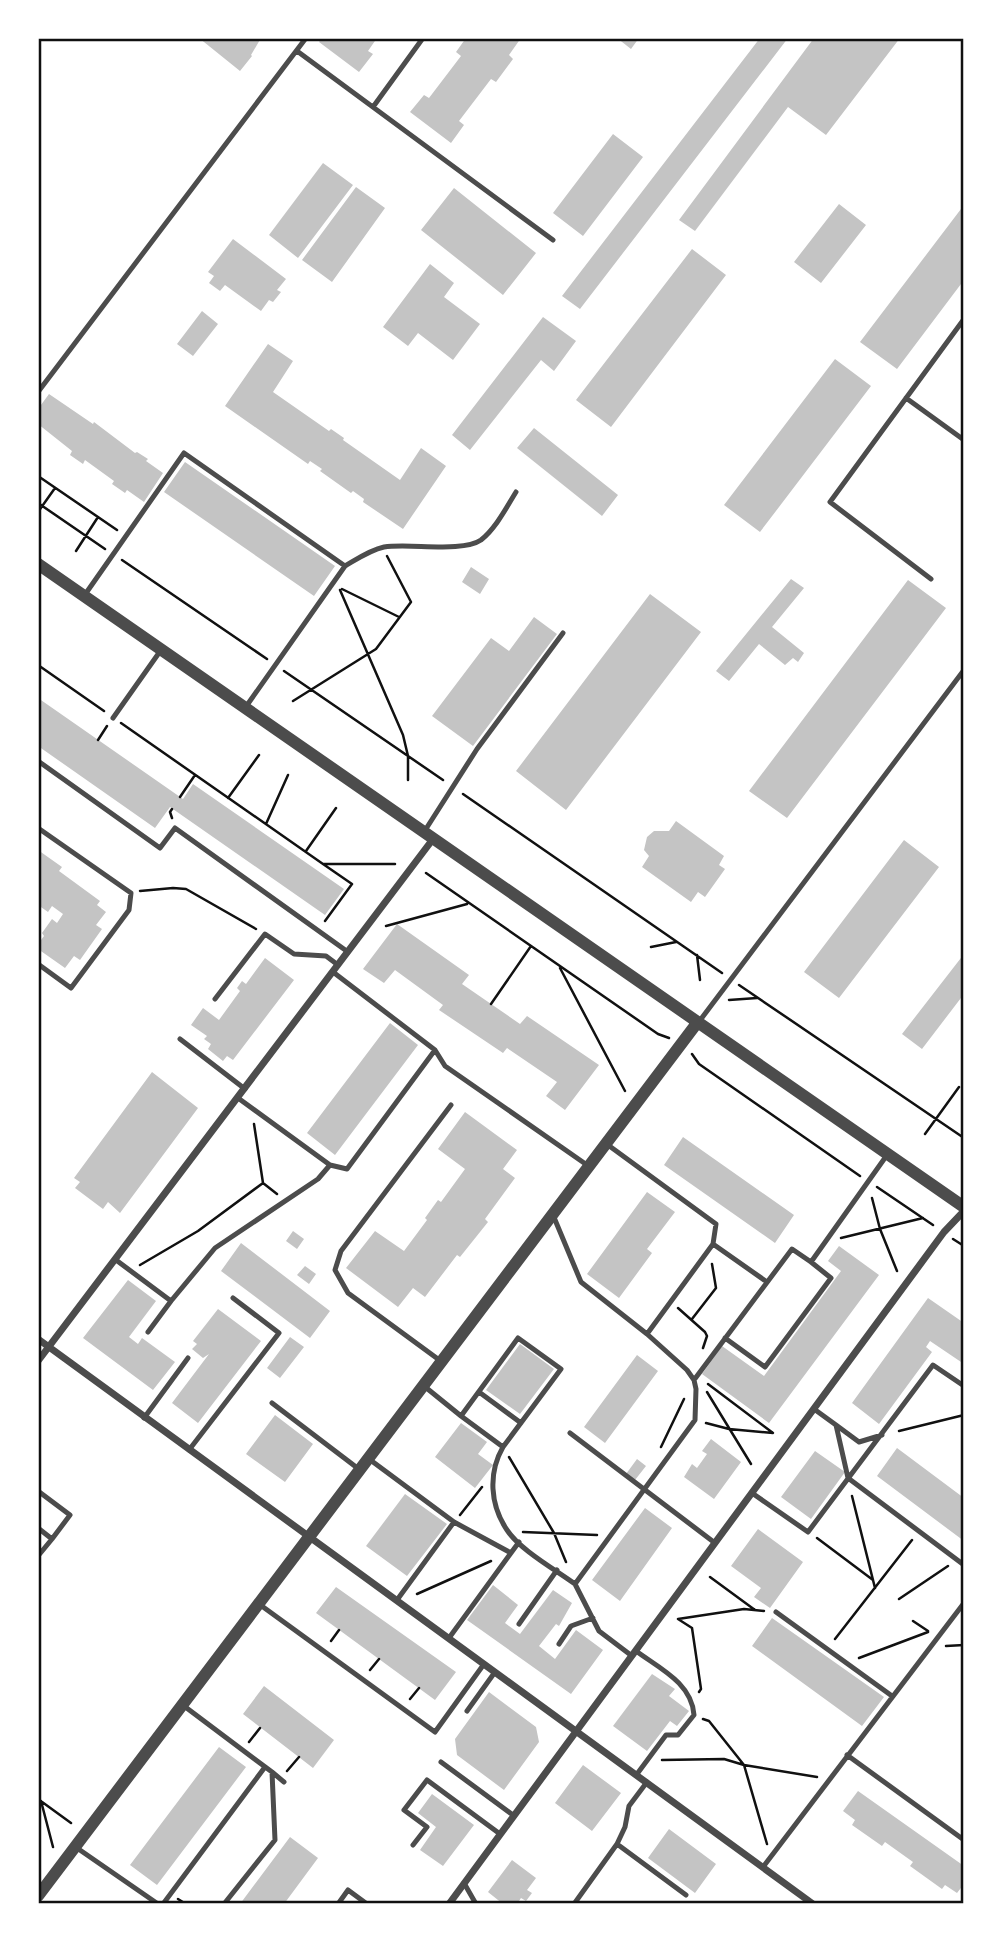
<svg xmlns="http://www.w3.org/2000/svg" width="1002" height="1942" font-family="'IBM Plex Serif',serif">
<rect width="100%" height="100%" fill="#fff"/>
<path fill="#c4c4c4" d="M199 38H261L251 55 252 56 240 71Z
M322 38H377L368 51 373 54 359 72 319 42Z
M466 38H521L509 55 513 59 496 82 491 79 459 121 464 125 451 143 410 112 424 95 429 98 461 56 456 52Z
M617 38H639L631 49Z
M760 38H788L580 309 562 296Z
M814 38H900L826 135 788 107 695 231 679 220Z
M613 134 643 157 583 236 553 213Z
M323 163 353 185 298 258 269 235Z
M356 187 385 208 332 282 302 260Z
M454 188 536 253 503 295 421 230Z
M839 204 866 225 821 283 794 262Z
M964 205V280L897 369 860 342Z
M233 239 286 279 277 290 281 292 273 302 269 300 261 311 225 285 220 291 209 283 214 276 208 272Z
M692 249 726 275 611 427 576 400Z
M430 264 454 283 444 297 480 324 453 360 418 333 408 346 383 327Z
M202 311 218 324 193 356 177 344Z
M543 317 576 341 554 371 541 360 470 450 452 435Z
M268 344 293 361 273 392 329 431 331 429 344 438 343 440 400 480 421 448 446 466 403 529 363 502 364 499 353 491 351 493 320 471 322 469 310 461 308 464 225 406Z
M835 359 871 386 760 532 724 505Z
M49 394 93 424 94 422 135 453 137 452 148 459 146 461 163 473 144 502 127 490 125 493 112 484 114 481 85 460 83 464 70 455 72 451 38 424V409Z
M534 428 618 495 602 516 517 448Z
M185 462 335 566 314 596 164 492Z
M471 567 489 579 480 594 462 582Z
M791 579 804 588 772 627 804 653 798 662 793 658 785 665 759 644 729 681 716 671Z
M908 580 946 608 787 818 749 791Z
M650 594 701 632 566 810 516 771Z
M534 617 557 634 473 746 432 716 491 638 509 651Z
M38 698 183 799 193 784 344 889 325 915 170 807 155 828 38 746Z
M676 821 724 856 719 865 725 869 705 897 698 892 691 902 642 867 649 856 644 850 647 837 654 831H669Z
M904 840 939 867 839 998 804 972Z
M38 850 62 867 59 871 100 901 97 905 106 912 96 925 102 929 80 960 74 956 65 968 38 949V944L44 936 42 933 52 919 57 923 63 914 52 906 48 912 38 905Z
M397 924 469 975 462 984 520 1024 527 1016 599 1065 565 1110 546 1096 557 1082 507 1048 503 1053 439 1010 443 1005 395 970 384 983 363 969Z
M964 954V994L922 1049 902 1034Z
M265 958 294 980 233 1060 227 1056 223 1061 208 1049 211 1044 204 1039 207 1036 191 1025 203 1008 219 1020 240 991 237 988 242 981 246 984Z
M390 1023 418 1045 335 1155 307 1133Z
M152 1072 198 1108 120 1213 108 1202 103 1209 75 1188 80 1182 74 1178Z
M465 1112 517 1150 503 1169 515 1178 485 1219 488 1222 460 1257 457 1255 425 1297 413 1288 398 1307 346 1268 375 1231 404 1251 427 1220 425 1218 438 1200 441 1202 465 1169 438 1149Z
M683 1137 794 1215 775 1243 664 1165Z
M647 1192 675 1212 647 1249 652 1253 619 1298 587 1274Z
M293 1231 304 1239 297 1249 286 1241Z
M241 1243 330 1311 310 1338 221 1271Z
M839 1246 879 1275 769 1423 702 1374 722 1346 764 1376 841 1271 828 1261Z
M305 1266 316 1274 309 1284 297 1275Z
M128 1280 156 1301 129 1337 138 1344 142 1338 175 1362 153 1390 83 1338Z
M928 1298 964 1323V1364L930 1341 926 1347 932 1352 879 1424 852 1403Z
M218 1309 261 1341 198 1423 172 1403 209 1354 203 1358 192 1349 197 1344 193 1341Z
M290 1337 304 1347 280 1378 267 1368Z
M520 1344 554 1369 520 1414 486 1390Z
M637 1355 658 1371 605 1443 584 1427Z
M275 1415 313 1444 285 1482 246 1454Z
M461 1423 487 1442 478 1454 493 1465 475 1488 435 1457Z
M711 1439 741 1462 714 1499 684 1477 692 1464 697 1468 707 1454 702 1451Z
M897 1448 964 1498V1541L877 1476Z
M815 1451 845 1472 811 1519 781 1497Z
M637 1459 646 1466 635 1480 626 1474Z
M405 1494 447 1524 407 1576 366 1546Z
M645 1508 672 1528 620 1601 592 1580Z
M758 1529 803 1562 770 1608 754 1597 761 1588 731 1566Z
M493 1585 518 1605 505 1623 520 1634 553 1590 572 1603 559 1626 556 1624 539 1646 555 1659 576 1630 603 1650 571 1694 467 1620Z
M336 1587 456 1672 435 1700 316 1613Z
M772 1618 884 1697 862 1726 752 1646Z
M652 1674 675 1689 669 1696 689 1711 677 1726 670 1721 647 1751 613 1726Z
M264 1686 334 1740 313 1768 243 1714Z
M489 1692 536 1727 539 1742 504 1790 457 1755 455 1739Z
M219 1747 246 1767 157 1885 130 1865Z
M583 1765 621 1793 592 1831 555 1803Z
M858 1791 964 1866V1884L957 1893 945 1885 942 1889 910 1866 913 1862 885 1842 882 1846 852 1825 855 1820 843 1811Z
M432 1794 474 1825 443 1866 420 1850 436 1827 418 1813Z
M669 1829 716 1864 695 1893 648 1858Z
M290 1837 318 1858 284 1904H240Z
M512 1860 536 1878 527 1890 532 1893 526 1901 521 1898 517 1904H503L488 1892Z"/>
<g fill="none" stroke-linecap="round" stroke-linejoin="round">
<path stroke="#111" stroke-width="2.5" d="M38 476 117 530
M38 503 105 549
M38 512 55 488
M76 551 98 517
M122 560 267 659
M342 589 399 617
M340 590 403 735 408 756V780
M38 665 104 711
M284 671 443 780
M293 701 376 649 411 602 387 556
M121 723 323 864H395
M98 740 107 726
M463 794 722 973
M180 797 195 775
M228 798 259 755
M172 818 170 812 172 809
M266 824 288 775
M306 851 336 808
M323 864 352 884 325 921
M426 873 658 1034 669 1038
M140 891 173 888 186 889 256 929
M386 926 467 904
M651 947 676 942
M697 955 700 980
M560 968 625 1091
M739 985 964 1138
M729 1000 757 998
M491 1004 531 946
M692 1054 699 1064 860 1176
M925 1134 959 1087
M263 1183 277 1194
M877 1187 933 1225
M872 1198 880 1229 897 1271
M841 1238 923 1218
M953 1239 964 1246
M140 1265 198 1231 263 1183 254 1124
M678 1308 705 1332 707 1336 703 1348
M692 1319 716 1288 712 1264
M707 1392 751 1464
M706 1423 729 1429 773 1433 708 1384
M899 1431 964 1415
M661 1447 684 1399
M509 1457 554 1533 566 1562
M852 1496 875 1588
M460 1515 482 1487
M523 1532 597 1535
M817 1538 873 1580
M710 1577 755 1610
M417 1594 491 1561
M899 1599 948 1566
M913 1621 928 1631
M835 1639 912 1540
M331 1641 339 1630
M946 1646 964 1645
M859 1658 928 1632
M370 1670 379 1659
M699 1692 701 1689 692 1628 678 1619 744 1609 764 1611
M410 1699 419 1688
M703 1719 709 1721 744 1765 767 1844
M249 1742 260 1728
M662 1760 724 1759 744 1765 817 1777
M287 1771 299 1757
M38 1799 71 1823
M41 1801 53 1847
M178 1899 186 1904"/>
<path stroke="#4c4c4c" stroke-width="5" d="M297 51 553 240
M373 107 423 38
M38 392 306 38
M906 398 964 440
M931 579 830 502 964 319
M84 596 184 453 345 566
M245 708 345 566C357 559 370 550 384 547 410 543 462 553 481 540 496 528 506 508 516 492
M113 718 161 650
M38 761 160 848 175 828 348 952
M38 828 131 893 129 910 71 988 38 964
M424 832 477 749 563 633
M333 972 435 1050 445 1066 587 1165
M215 999 265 934 294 954 326 956 338 965
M698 1023 964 670
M180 1039 245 1089
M238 1098 330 1165
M608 1145 716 1224 713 1244
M553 1215 581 1282 647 1334 687 1370 694 1380 696 1389 695 1420 575 1584 599 1631 632 1656
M116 1260 171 1301
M148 1332 171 1301 215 1248 318 1179 330 1165 347 1169 435 1050
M647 1334 713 1244 767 1282
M725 1338 765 1367 831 1278 811 1262
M442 1362 348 1293 335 1270 341 1251 451 1105
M694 1380 792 1249 811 1262 887 1155
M424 1386 461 1416 518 1338 561 1369 503 1447
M479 1392 521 1423
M272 1403 360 1470
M814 1409 836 1425 848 1478 964 1565
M461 1416 503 1447C488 1473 490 1505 507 1530 520 1550 556 1570 575 1584
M144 1418 188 1358
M836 1425 859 1442 882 1435
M570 1433 715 1543
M189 1450 279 1333 233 1298
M369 1459 454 1522 397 1600
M38 1491 70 1515 52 1539 38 1528
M752 1493 808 1532 933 1365 964 1386
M454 1522 511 1553
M38 1556 52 1539
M259 1604 435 1732 484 1664
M776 1612 892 1696
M519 1624 557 1570
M449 1638 519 1542
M559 1644 571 1626 593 1618
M636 1651C659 1668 692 1683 694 1715L678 1735H666L637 1774
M184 1706 272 1772 275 1840 224 1904
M467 1711 495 1672
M847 1755 964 1840
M441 1762 513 1815
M272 1772 284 1782
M647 1782 629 1806 625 1827 617 1844 686 1895
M413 1845 427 1827 404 1810 427 1780 500 1834
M77 1848 158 1904
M763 1867 964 1603
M464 1883 476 1904
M163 1904 265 1767
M338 1904 348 1890 367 1904
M574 1904 617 1844
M962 1904 964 1902"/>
<path stroke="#4c4c4c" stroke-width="7" d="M38 1339 813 1904
M38 1361 433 839
M449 1904 944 1232 964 1211"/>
<path stroke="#4c4c4c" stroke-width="12" d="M38 564 964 1207
M38 1896 697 1023"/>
</g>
<rect width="1002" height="1942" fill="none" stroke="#ffffff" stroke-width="80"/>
<rect x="40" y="40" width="922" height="1862" fill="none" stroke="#111" stroke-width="2.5"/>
</svg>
